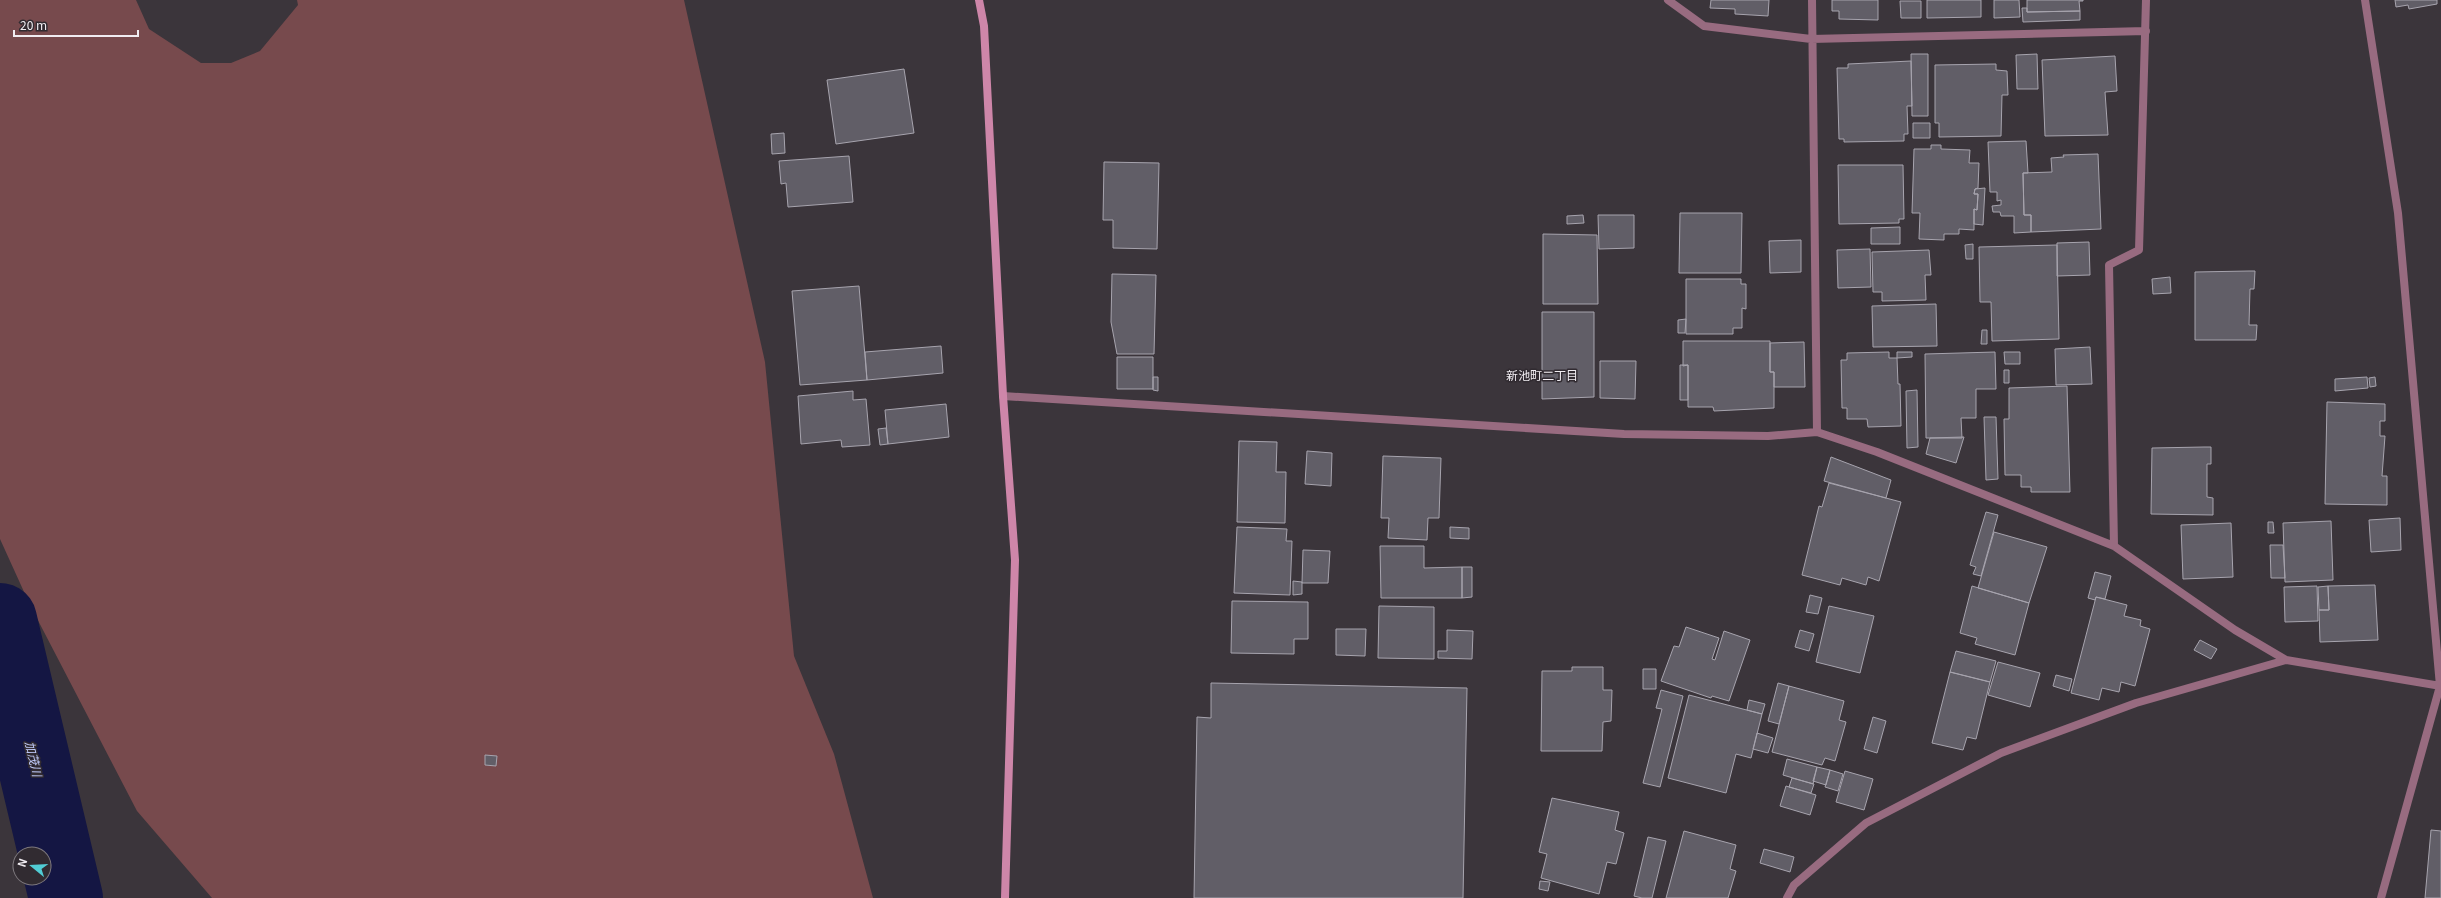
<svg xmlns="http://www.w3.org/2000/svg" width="2441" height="898" font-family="Georgia,'Noto Sans JP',serif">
<rect width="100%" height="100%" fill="#3b353b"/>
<path fill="#774a4d" d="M0 0H136L149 29 201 63H231L260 51 298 5 297 0H684L765 362 794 656 834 754 873 898H212L137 811 30 605 0 539Z"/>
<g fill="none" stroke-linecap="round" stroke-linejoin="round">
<path stroke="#141643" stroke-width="74" d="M0 620 66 898"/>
</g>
<path fill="#615e67" stroke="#a7a4ae" d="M1711 0H1769L1768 16 1735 14V9L1710 8Z
M1832 0H1878V20L1839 19V11H1832Z
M1927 0H1981V17L1927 18Z
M1994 0H2019L2020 17 1994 18Z
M2027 0H2083V1H2079L2080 11 2027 12Z
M2395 0H2437V4L2409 9 2408 5 2396 7Z
M1900 1H1921V18H1901Z
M2022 8H2027V12L2080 11V20L2023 22Z
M1911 54H1928V116H1912Z
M2037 54 2038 89H2017L2016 55Z
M2115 56 2117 91 2105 92 2108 135 2045 136 2042 60Z
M1911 61 1912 106H1907L1908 134H1904V141L1844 142V139H1839L1837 68H1848V64Z
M1996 64V70L2007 71 2008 95H2002L2001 136 1939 137V123H1935V65Z
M904 69 914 133 836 144 827 80Z
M1913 123H1930V138H1913Z
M784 133 785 153 772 154 771 134Z
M2026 141 2028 173H2023L2024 215H2031V232L2014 233V216H2001L2000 212H1993L1992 206 2001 205V200L1997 201V192H1990L1988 142Z
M1931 145H1941V149L1970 150 1969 163H1979L1978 188 1975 189 1974 194H1978L1977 210 1974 209V230L1959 229V234H1944V240L1919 239 1920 213H1912L1914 149H1931Z
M2098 154 2101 229 2031 232V215H2024L2023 173 2052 172 2051 158 2064 157 2063 155Z
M849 156 853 202 788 207 786 183 781 184 779 161Z
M1104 162 1159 163 1157 249 1113 248V220H1103Z
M1838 165H1903L1904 219H1899V223L1839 224Z
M1985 188 1983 225 1974 224V209L1977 210 1978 194H1974L1975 189Z
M1680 213H1742L1741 273H1679Z
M1583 215 1584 223 1567 224V216Z
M1598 215H1634V248L1599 249Z
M1900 227V244H1871V228Z
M1543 234 1597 235 1598 304H1543Z
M1801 240V272L1770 273 1769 241Z
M2089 242 2090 275 2057 276V243Z
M1973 244V259H1966L1965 245Z
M2057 245 2059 339 1992 341 1991 302H1980L1979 247Z
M1870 249 1871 287 1838 288 1837 250Z
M1929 250 1931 275H1925L1926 300 1882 301V292H1873L1872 252Z
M2249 271H2255L2254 289H2250L2249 325H2257L2256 340H2195V272Z
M1112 274 1156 275 1154 354H1117L1111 322Z
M2170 277 2171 293 2153 294 2152 279Z
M1686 279H1741V284H1746V309L1742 308V328H1733V334H1686Z
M859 286 867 380 800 385 792 291Z
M1936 304 1937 346 1873 347 1872 306Z
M1542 312H1594V397L1542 399Z
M1686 319 1685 333H1678V320Z
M1982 330H1987V344H1981Z
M1683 341H1770V372H1774V408L1714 411 1713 407H1688V365L1683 366Z
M1804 342 1805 387H1774V372H1770V343Z
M941 346 943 373 867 380 865 352Z
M2090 347 2092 384 2056 385 2055 349Z
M1889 352V358H1897L1898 384H1900L1901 426 1868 427 1867 419H1847V408H1842L1841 360H1847V353Z
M1897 352H1912V357L1897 358Z
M1995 352 1996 389H1976V418H1961L1962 438H1926L1925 354Z
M2004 352H2020V364H2005Z
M1117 357H1153V389H1117Z
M1600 361H1636L1635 399 1600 398Z
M1680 365H1688V400H1680Z
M2004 370H2009V383H2004Z
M1153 377H1158V391L1153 390Z
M2367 377 2368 388 2335 391V379Z
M2375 377 2376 386 2370 387 2369 378Z
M2067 386 2070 492H2031V487H2021V475H2005L2004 419H2009V388Z
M1917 390 1918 447 1907 448 1906 391Z
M853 391V400L866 399 870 445 842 447 841 440 801 444 798 396Z
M2327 402 2385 404V421H2380V436H2385L2382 476H2387V505L2325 504Z
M946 404 949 437 888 444 885 410Z
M1984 417H1996L1998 479 1986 480Z
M886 428 888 444 880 445 878 429Z
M1964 437 1956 463 1926 454 1930 438Z
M1239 441 1277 442 1276 472H1286L1285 523 1237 522Z
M2204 447H2211V464H2207V497L2213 498V515L2151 514 2152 448Z
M1307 451 1332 453 1331 486 1305 484Z
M1383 456 1441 458 1439 518H1428L1427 540 1388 538 1389 518H1381Z
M1831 457 1891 480 1886 498 1824 481Z
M1829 483 1901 502 1879 581 1868 577 1866 585 1842 578 1840 585 1802 575 1819 506 1822 507Z
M1986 512 1998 515 1981 576 1973 574 1976 567 1970 565Z
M2400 518 2401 550 2371 552 2369 520Z
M2331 521 2333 580 2285 582 2283 523Z
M2268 522H2273L2274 533H2268Z
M2231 523 2233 577 2183 579 2181 525Z
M1237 527 1287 529 1286 541H1292L1290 595 1234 593Z
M1450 527 1469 528V539L1450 538Z
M1994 532 2047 547 2029 603 1978 588Z
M2270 545H2283L2285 578H2271Z
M1380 546H1424V568L1462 567V598H1381Z
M1303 550 1330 551 1328 583H1302Z
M1462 567H1472V597L1462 598Z
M2095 572 2111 576 2105 599 2096 597 2095 600 2088 598Z
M1293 581 1302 582V594L1293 595Z
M2375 585 2378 640 2320 642 2319 610H2329L2328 586Z
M1972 586 2029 603 2015 655 1975 644 1977 638 1960 633Z
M2317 586 2318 621 2285 622 2284 587Z
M2328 586 2329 610H2319L2318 587Z
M1810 595 1822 598 1818 614 1806 612Z
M2096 597 2127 605 2124 616 2141 620 2140 626 2150 629 2135 686 2121 682 2119 692 2102 688 2099 700 2071 693Z
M1232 601 1308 602V639H1294V654L1231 653Z
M1379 606 1434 607V659L1378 658Z
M1829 606 1874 616 1860 673 1816 662Z
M1686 627 1719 638 1712 659 1715 660 1724 631 1750 640 1729 701 1712 696 1711 698 1661 681 1674 646 1679 647Z
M1336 629H1366L1365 656 1336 655Z
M1447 630 1473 631 1472 659 1438 658V651H1447Z
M1800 630 1814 634 1809 651 1795 647Z
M2200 640 2217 649 2211 659 2194 650Z
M1956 651 1996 661 1990 682 1950 672Z
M1998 662 2040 673 2030 707 1988 695Z
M1572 667H1603V690H1612L1611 721 1603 722 1602 751H1541L1542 671H1572Z
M1643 669H1656V689H1643Z
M1950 672 1990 682 1976 739 1967 737 1963 750 1932 743Z
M2056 675 2072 679 2069 691 2053 686Z
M1211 683 1467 688 1463 898H1194L1197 717 1211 718Z
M1778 683 1789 686 1779 724 1768 721Z
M1789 686 1844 701 1839 720 1846 722 1835 761 1825 758 1822 765 1772 752Z
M1661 690 1683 696 1660 787 1643 783 1662 709 1656 708Z
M1689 695 1762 714 1751 758 1736 754 1726 793 1668 778Z
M1749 700 1765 704 1762 714 1747 710Z
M1873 717 1886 721 1877 753 1864 749Z
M1757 733 1773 738 1768 753 1753 749Z
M485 755 497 756 496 766 485 765Z
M1787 759 1817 767 1813 784 1783 775Z
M1817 767 1830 770 1826 785 1813 781Z
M1830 770 1843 774 1838 791 1825 787Z
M1845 771 1873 779 1864 810 1836 802Z
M1792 778 1814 784 1811 793 1789 787Z
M1786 786 1816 795 1810 815 1780 806Z
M1552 798 1619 812 1615 830 1624 833 1616 864 1607 862 1599 894 1541 878 1547 854 1539 852Z
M2431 830 2441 831V898H2425Z
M1684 831 1736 845 1730 869 1736 871 1728 898H1666Z
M1648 837 1666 841 1652 898H1642L1634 896Z
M1764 849 1794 857 1790 872 1760 863Z
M1540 881 1550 882 1548 891 1539 889Z"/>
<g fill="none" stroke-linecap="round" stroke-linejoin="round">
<path stroke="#986b80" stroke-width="8" d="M1668 0 1704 26 1811 39 2146 31
M1812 0 1817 432
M2365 0 2398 213 2440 686 2381 898
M1003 396 1624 434 1768 436 1817 432 1877 452 2114 546 2235 630 2286 660 2441 686
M2114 546 2109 265 2139 250 2146 0
M1787 898 1794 885 1866 823 2001 753 2136 703 2286 660"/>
<path stroke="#ce86a9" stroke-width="8" d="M979 0 984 26 1003 396 1015 560 1005 898"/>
</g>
<g text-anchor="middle" stroke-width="3" stroke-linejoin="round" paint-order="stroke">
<g font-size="12" fill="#f1edf2" stroke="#312b31">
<text x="1542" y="380">新池町二丁目</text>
</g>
<g font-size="12" font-style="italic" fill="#bec8f8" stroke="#312b31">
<text transform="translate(33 759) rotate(77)" y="4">加茂川</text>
</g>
</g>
<g transform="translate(32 866) rotate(288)"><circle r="19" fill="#312b31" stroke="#7e797e"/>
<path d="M0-3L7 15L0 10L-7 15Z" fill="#51ccd4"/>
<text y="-6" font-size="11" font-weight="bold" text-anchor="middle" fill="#f1edf2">N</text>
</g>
<path d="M14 30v6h124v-6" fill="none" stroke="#f1edf2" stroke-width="2"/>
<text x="20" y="30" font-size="12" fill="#f1edf2" stroke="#312b31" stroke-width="3" paint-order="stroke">20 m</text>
</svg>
